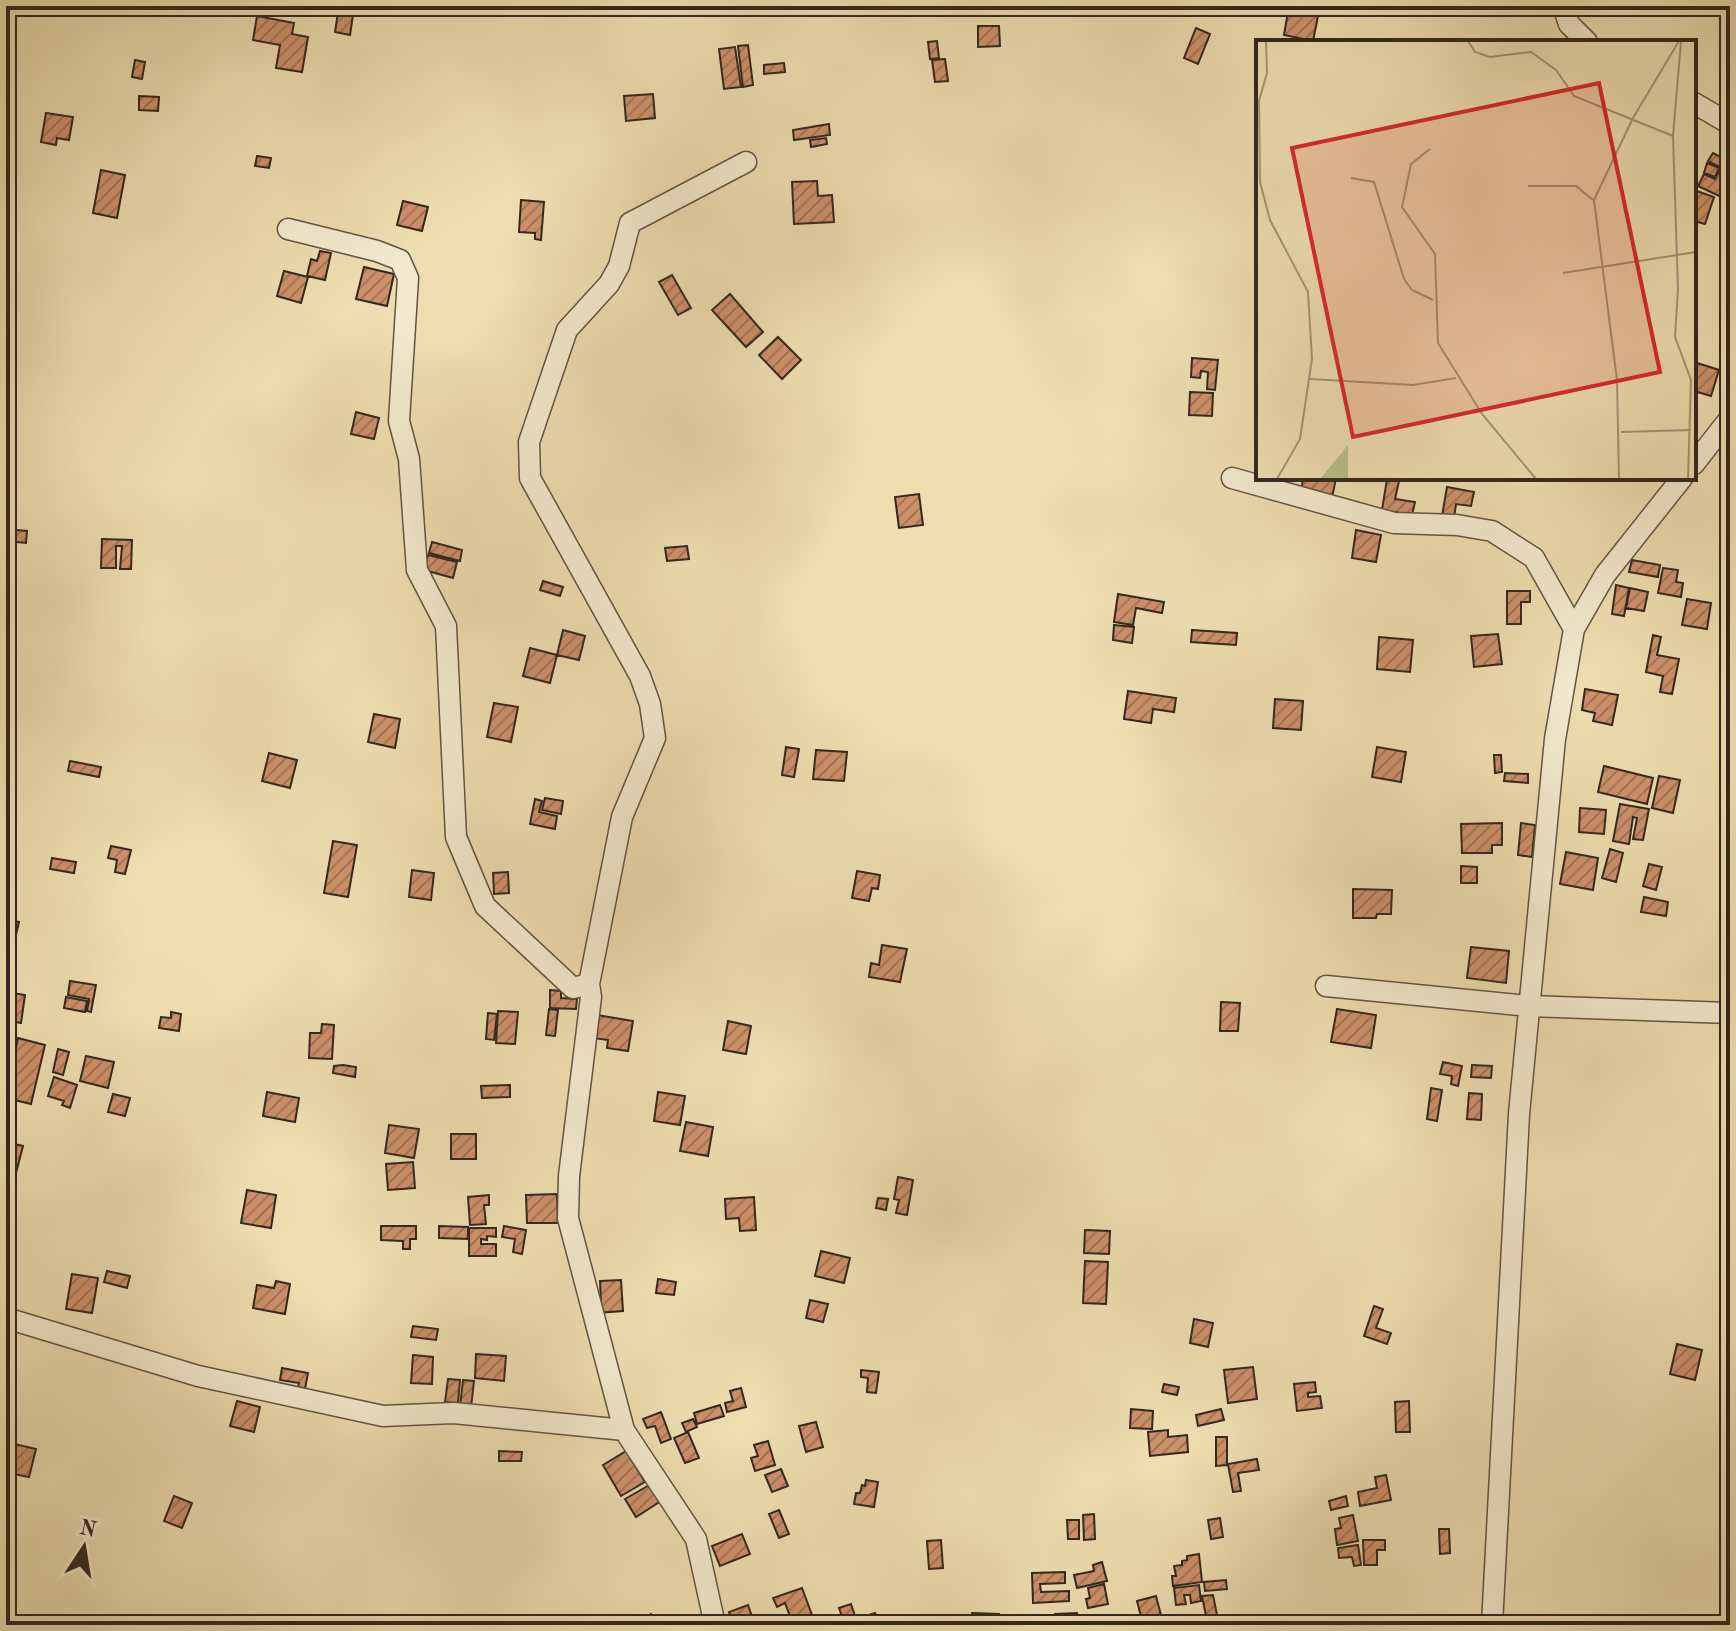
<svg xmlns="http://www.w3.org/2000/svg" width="1736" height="1631" font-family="'Old Standard TT',serif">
<defs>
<pattern id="building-hatch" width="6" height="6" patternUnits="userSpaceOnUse" patternTransform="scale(2)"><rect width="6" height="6" fill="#cd906a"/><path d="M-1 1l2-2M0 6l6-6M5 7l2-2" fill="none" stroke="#a77657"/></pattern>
</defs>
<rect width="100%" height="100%" fill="#edddb0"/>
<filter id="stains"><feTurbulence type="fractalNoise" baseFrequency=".0025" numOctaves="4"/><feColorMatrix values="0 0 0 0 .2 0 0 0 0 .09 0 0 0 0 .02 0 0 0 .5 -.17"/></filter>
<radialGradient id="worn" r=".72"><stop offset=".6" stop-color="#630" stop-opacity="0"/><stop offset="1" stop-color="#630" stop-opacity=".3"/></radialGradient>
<path fill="url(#building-hatch)" stroke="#322720" stroke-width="2" d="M1289 6H1320L1313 41 1284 35Z
M338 12 353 15 350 35 335 32Z
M257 16 294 23 292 34 308 37 302 72 276 68 280 45 253 40Z
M978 26H999L1000 46 978 47Z
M1196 28 1210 34 1198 64 1184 58Z
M937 41 939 58 930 59 928 42Z
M748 45 753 85 743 87 738 46Z
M735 47 741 87 724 89 719 49Z
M945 59 948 81 935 82 932 60Z
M135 60 145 62 142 79 132 77Z
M784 63 785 72 764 74V65Z
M653 94 655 118 626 121 624 96Z
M139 96 159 97 158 111 139 110Z
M46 113 73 117 69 140 57 138 56 145 41 142Z
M829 124 830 135 794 140 793 130Z
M826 138 827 144 811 147 810 140Z
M1713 153 1730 162V175L1719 196 1698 186 1704 174 1715 179 1721 168 1708 161Z
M257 156 271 158 269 168 255 166Z
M1707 163 1719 168 1715 177 1704 173Z
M101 170 125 175 117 218 93 213Z
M817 181 818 196 832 195 834 222 794 224 792 182Z
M1694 190 1714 197 1705 224 1694 221Z
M521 200 544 202 541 240 535 239V233L519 232Z
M403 201 428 207 422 231 397 225Z
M320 251 331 253 325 280 307 276 311 259 317 261Z
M364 267 394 274 387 306 356 299Z
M284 271 308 277 301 303 277 296Z
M672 275 691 308 678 315 659 282Z
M730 294 763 332 746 347 712 310Z
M778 337 801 360 782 379 759 355Z
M1192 358 1218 360 1215 390 1207 389 1208 372 1201 371 1200 378 1191 377Z
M1694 362 1719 370 1711 396 1694 391Z
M1190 392 1213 393 1212 416 1189 415Z
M356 412 379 418 374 439 351 434Z
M1303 478H1336L1332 498 1301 492Z
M1387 479 1399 481 1395 499 1415 502 1412 515 1382 510Z
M1447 487 1474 492 1471 506 1456 504 1454 518 1442 516Z
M919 494 923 525 899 528 895 497Z
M6 529 27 531 26 543 6 541Z
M1356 530 1381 535 1376 562 1352 558Z
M102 539 132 540 131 569H120L122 546H116V568H101Z
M432 542 462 550 460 561 429 553Z
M687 546 689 559 667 561 665 548Z
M428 555 457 562 453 578 424 570Z
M1632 560 1660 565 1658 577 1629 572Z
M1663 568 1678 570 1676 582 1683 583 1681 597 1658 593Z
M543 581 563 587 560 596 540 590Z
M1616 585 1629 588 1624 616 1612 614Z
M1630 588 1648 592 1644 611 1626 608Z
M1507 591H1530V602H1521V624H1507Z
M1118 594 1164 602 1162 613 1136 608 1133 625 1114 622Z
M1687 599 1711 603 1707 629 1682 625Z
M1114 625 1134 627 1132 643 1113 640Z
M563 630 585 636 579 660 557 655Z
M1192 630 1237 633 1236 645 1191 642Z
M1498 634 1502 664 1474 667 1471 636Z
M1653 635 1661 637 1657 655 1679 659 1672 694 1660 692 1663 676 1646 672Z
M1379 637 1413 640 1410 672 1377 669Z
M530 648 557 655 550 683 523 676Z
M1585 689 1618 695 1612 725 1593 721 1595 713 1582 710Z
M1128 691 1176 698 1174 712 1153 709 1151 723 1124 719Z
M1275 699 1303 701 1301 730 1273 728Z
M494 703 518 707 511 742 487 737Z
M374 714 400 719 395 748 368 742Z
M786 747 799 749 794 777 782 775Z
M1377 747 1406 752 1401 782 1372 777Z
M816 750 847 752 844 781 813 779Z
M269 753 297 760 290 788 262 781Z
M1494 755H1501L1502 772 1495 773Z
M70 761 101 767 99 777 68 771Z
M1604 766 1653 778 1647 804 1598 792Z
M1505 773 1528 774V783L1504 781Z
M1659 776 1680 780 1673 813 1652 808Z
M545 798 563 801 561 814 542 810Z
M535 799 542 801 539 812 557 816 555 829 530 824Z
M1620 804 1649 809 1643 840 1633 839 1637 818 1633 817 1629 844 1613 841Z
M1580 808 1606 810 1604 834 1579 832Z
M1502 823V845H1492V853H1462L1461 824Z
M1521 823 1535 825 1532 857 1518 855Z
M333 841 357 845 348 897 324 893Z
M111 846 131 850 125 874 115 872 117 860 108 858Z
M1610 849 1623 853 1616 882 1602 878Z
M1566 852 1598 858 1593 890 1560 884Z
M52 858 76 862 74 873 50 869Z
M1649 864 1662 867 1656 890 1643 886Z
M1461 866 1477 867V883H1461Z
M412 870 434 873 431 900 409 897Z
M857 871 880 875 878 889 872 888 869 901 852 898Z
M508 872 509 893 494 894 493 873Z
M1353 889 1392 890 1391 914H1377L1376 918H1353Z
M1644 897 1668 902 1666 916 1641 912Z
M6 919 19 922 12 952 6 951Z
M882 945 907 949 900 982 869 977 871 963 879 965Z
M1471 947 1509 951 1506 983 1467 978Z
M70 981 96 985 91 1012 87 1011 89 999 68 995Z
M550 990 561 991V998L577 999 576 1009 550 1008Z
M6 992 25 995 21 1023 6 1020Z
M66 997 87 1001 85 1012 64 1008Z
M1221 1002 1240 1003 1238 1031H1220Z
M549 1009 558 1010 555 1036 546 1035Z
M1337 1009 1376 1015 1371 1048 1331 1042Z
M498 1011 518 1012 515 1044 496 1043Z
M171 1012 181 1014 179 1031 159 1028 161 1017 171 1018Z
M488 1013 497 1014 494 1040 486 1039Z
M597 1015 633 1021 628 1051 607 1048 608 1040 593 1038Z
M728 1021 751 1026 746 1054 723 1050Z
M322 1024 334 1025 332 1059 309 1058 310 1033H321Z
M18 1038 45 1045 31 1104 6 1098Z
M58 1049 69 1052 63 1075 53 1072Z
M86 1056 114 1062 108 1088 80 1081Z
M1443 1062 1462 1066 1458 1086 1451 1084 1452 1076 1440 1074Z
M343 1065 356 1067 355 1077 333 1073 334 1066Z
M1472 1065 1492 1066 1491 1078 1471 1077Z
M54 1077 77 1085 70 1108 62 1105 64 1101 48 1096Z
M510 1085V1097L482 1098 481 1086Z
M1431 1088 1442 1090 1437 1121 1427 1119Z
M267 1092 299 1098 295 1122 263 1116Z
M658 1092 685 1096 680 1125 654 1121Z
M1469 1093 1482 1094 1481 1120 1467 1119Z
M113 1094 130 1098 125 1116 108 1112Z
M686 1122 713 1127 708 1156 680 1151Z
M389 1125 419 1129 414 1158 385 1153Z
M451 1134H476V1159H451Z
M6 1142 23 1146 16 1173 6 1170Z
M413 1162 415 1188 388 1190 386 1164Z
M898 1177 913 1180 907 1215 896 1213 899 1200 894 1199Z
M247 1190 276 1195 271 1228 241 1223Z
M557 1194 558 1223H527L526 1195Z
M489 1195V1205H484L486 1224 470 1225 468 1197Z
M754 1197 756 1230 740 1231 739 1218 726 1219 725 1199Z
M878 1198 888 1199 886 1210 876 1208Z
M381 1226H416V1239H410V1249H403V1241L381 1240Z
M439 1226 468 1227V1239L439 1238Z
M504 1226 526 1230 522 1254 513 1252 515 1239 502 1237Z
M469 1228H496V1237L487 1236V1240L481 1239V1244H496V1256H469Z
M1085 1230 1110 1231 1109 1254 1084 1253Z
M821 1251 850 1258 844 1283 815 1276Z
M1085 1261 1108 1262 1106 1304 1083 1303Z
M107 1271 130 1276 127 1288 104 1282Z
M72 1274 98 1278 92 1313 66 1309Z
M658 1279 676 1282 674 1295 656 1293Z
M621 1280 623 1311 595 1313 601 1304 600 1281Z
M276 1281 290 1284 285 1314 253 1308 257 1285 274 1288Z
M810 1300 828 1304 823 1322 806 1318Z
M1374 1306 1383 1309 1376 1328 1391 1333 1387 1344 1364 1336Z
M1194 1319 1213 1323 1208 1347 1190 1343Z
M413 1326 438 1329 436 1340 411 1337Z
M1677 1344 1702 1350 1695 1380 1670 1374Z
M476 1354 506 1356 504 1381 475 1378Z
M413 1355 433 1357 432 1384 411 1383Z
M1253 1367 1257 1399 1228 1403 1224 1370Z
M282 1368 308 1373 304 1394 297 1392 299 1383 280 1380Z
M861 1370 879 1372 876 1393 867 1392 868 1378 861 1377Z
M448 1379 460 1380 458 1403 445 1402Z
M463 1380 474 1381 471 1408 460 1407Z
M1315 1382 1316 1392 1308 1393V1397L1320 1396 1322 1408 1297 1411 1294 1384Z
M1164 1384 1179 1387 1177 1395 1162 1392Z
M741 1388 746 1407 727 1412 725 1403 733 1401 730 1391Z
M237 1401 260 1407 254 1432 230 1426Z
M1409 1401 1410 1432H1396L1395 1402Z
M720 1405 724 1416 697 1424 694 1413Z
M1131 1409 1153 1411 1152 1429 1130 1428Z
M1221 1409 1224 1420 1198 1426 1196 1415Z
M661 1412 671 1439 661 1443 655 1426 647 1428 643 1419Z
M693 1419 697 1427 686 1432 682 1423Z
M816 1422 823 1447 806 1452 799 1426Z
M1168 1430V1437L1187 1435 1188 1452 1150 1456 1148 1432Z
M688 1432 699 1458 685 1463 674 1438Z
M1216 1437H1227V1465L1216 1466Z
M768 1441 775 1465 755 1471 751 1458 758 1456 754 1445Z
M6 1442 36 1449 29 1477 9 1473 13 1460 6 1458Z
M499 1451 522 1452 521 1461H499Z
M626 1451 645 1482 621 1496 603 1465Z
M1257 1459 1259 1470 1238 1473 1241 1491 1233 1492 1228 1464Z
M781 1469 788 1486 772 1492 765 1475Z
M1386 1475 1391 1500 1360 1506 1358 1492 1377 1488 1375 1477Z
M866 1480 878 1482 874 1507 854 1504 856 1493H860L862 1485 865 1486Z
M651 1484 661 1501 636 1517 625 1499Z
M174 1496 192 1503 182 1528 164 1521Z
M1346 1496 1348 1506 1331 1510 1329 1501Z
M779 1510 789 1534 779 1538 769 1514Z
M1094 1514 1095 1539 1084 1540 1083 1515Z
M1353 1515 1358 1541 1337 1545 1335 1529 1341 1528 1339 1518Z
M1220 1518 1223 1537 1211 1539 1208 1520Z
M1067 1520H1079V1539H1068Z
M1439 1529H1449L1450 1553 1440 1554Z
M742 1534 750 1554 720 1566 712 1546Z
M941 1540 943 1568 929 1569 927 1541Z
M1363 1540H1385V1550H1377V1565H1364Z
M1358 1545 1361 1565 1354 1566 1352 1557 1339 1558 1338 1548Z
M1199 1554 1202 1582 1173 1586 1172 1576H1176L1174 1566 1182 1565V1561L1187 1560V1556Z
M1102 1562 1107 1581 1077 1588 1074 1575 1094 1571 1093 1565Z
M1065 1572V1583L1040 1584 1041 1592 1069 1591V1601L1033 1603 1032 1573Z
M1226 1580 1227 1589 1205 1591 1204 1582Z
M1104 1584 1108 1604 1088 1608 1086 1599 1090 1598 1088 1588Z
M1199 1585 1201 1601 1191 1603 1190 1595H1184L1186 1604 1176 1605 1174 1588Z
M802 1588 812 1615 792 1622 785 1603 777 1607 773 1598Z
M1213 1595 1217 1615 1206 1616 1202 1596Z
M1156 1596 1162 1619 1143 1624 1137 1601Z
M851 1604 856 1619 875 1613 879 1624 845 1625 839 1608Z
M748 1605 755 1625H743L741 1619 732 1622 729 1612Z
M972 1613 999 1614 998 1625H971Z
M1077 1613 1078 1625H1055V1614Z
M651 1614 658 1625H642L640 1620Z
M1338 1616 1339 1625H1317V1618Z"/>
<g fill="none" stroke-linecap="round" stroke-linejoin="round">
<defs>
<path id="minor" d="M1563 6 1569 24 1587 42
M1694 103 1730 124
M288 229 377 251 400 260 408 278 399 421 409 459 417 570 446 626 456 837 485 906 573 988 589 984
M1694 464 1730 418
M1232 478 1394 523 1457 525 1492 531 1534 558 1574 629
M1326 986 1528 1006 1730 1013
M6 1318 198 1376 383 1416 454 1413 624 1430
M715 1625 696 1539 624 1430 568 1218 569 1176 591 997 589 984 622 817 655 738 650 704 640 676 530 478 529 442 567 330 609 284 619 266 630 223 746 162
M1492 1625 1519 1114 1555 739 1574 629 1605 575 1682 478"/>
</defs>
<use href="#minor" stroke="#615444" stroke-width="23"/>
<use href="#minor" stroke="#f3e9cc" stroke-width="20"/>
</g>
<g transform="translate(1256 40)">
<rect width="440" height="440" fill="#edddb0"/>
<path d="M92 405V439H64Z" fill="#b9c08b"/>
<path fill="none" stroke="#a29476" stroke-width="2" d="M10 1 11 33 3 61 4 142 14 180 52 252 56 319 44 399 21 439M212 1 219 12 234 17 275 12 300 30 318 56 417 96M425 1 417 96 422 249 419 297 435 340 432 439M174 109 155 124 146 167 179 214 182 303 226 374 280 439M95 138 118 142 148 239 156 250 177 260M272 146H320L337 160M307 233 440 212M54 339 157 345 200 338M365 392 435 390M363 439 361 340 338 160 377 78 423 1"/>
<path fill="#d62828" fill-opacity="0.15" stroke="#d62828" stroke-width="4" d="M343 43 404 332 97 397 36 108Z"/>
<rect width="440" height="440" fill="none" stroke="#322720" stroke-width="4"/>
</g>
<rect width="1736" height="1631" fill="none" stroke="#edddb0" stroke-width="32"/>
<rect x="8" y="8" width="1720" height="1615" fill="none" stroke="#322720" stroke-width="4"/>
<rect x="16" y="16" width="1704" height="1599" fill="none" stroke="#322720" stroke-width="2"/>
<g transform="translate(84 1547) rotate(12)" stroke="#f3e9cc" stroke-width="6" paint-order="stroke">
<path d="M0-6L14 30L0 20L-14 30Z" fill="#322720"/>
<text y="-12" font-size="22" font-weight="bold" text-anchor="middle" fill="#322720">N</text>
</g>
<rect width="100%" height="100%" filter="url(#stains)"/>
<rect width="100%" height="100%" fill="url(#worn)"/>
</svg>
